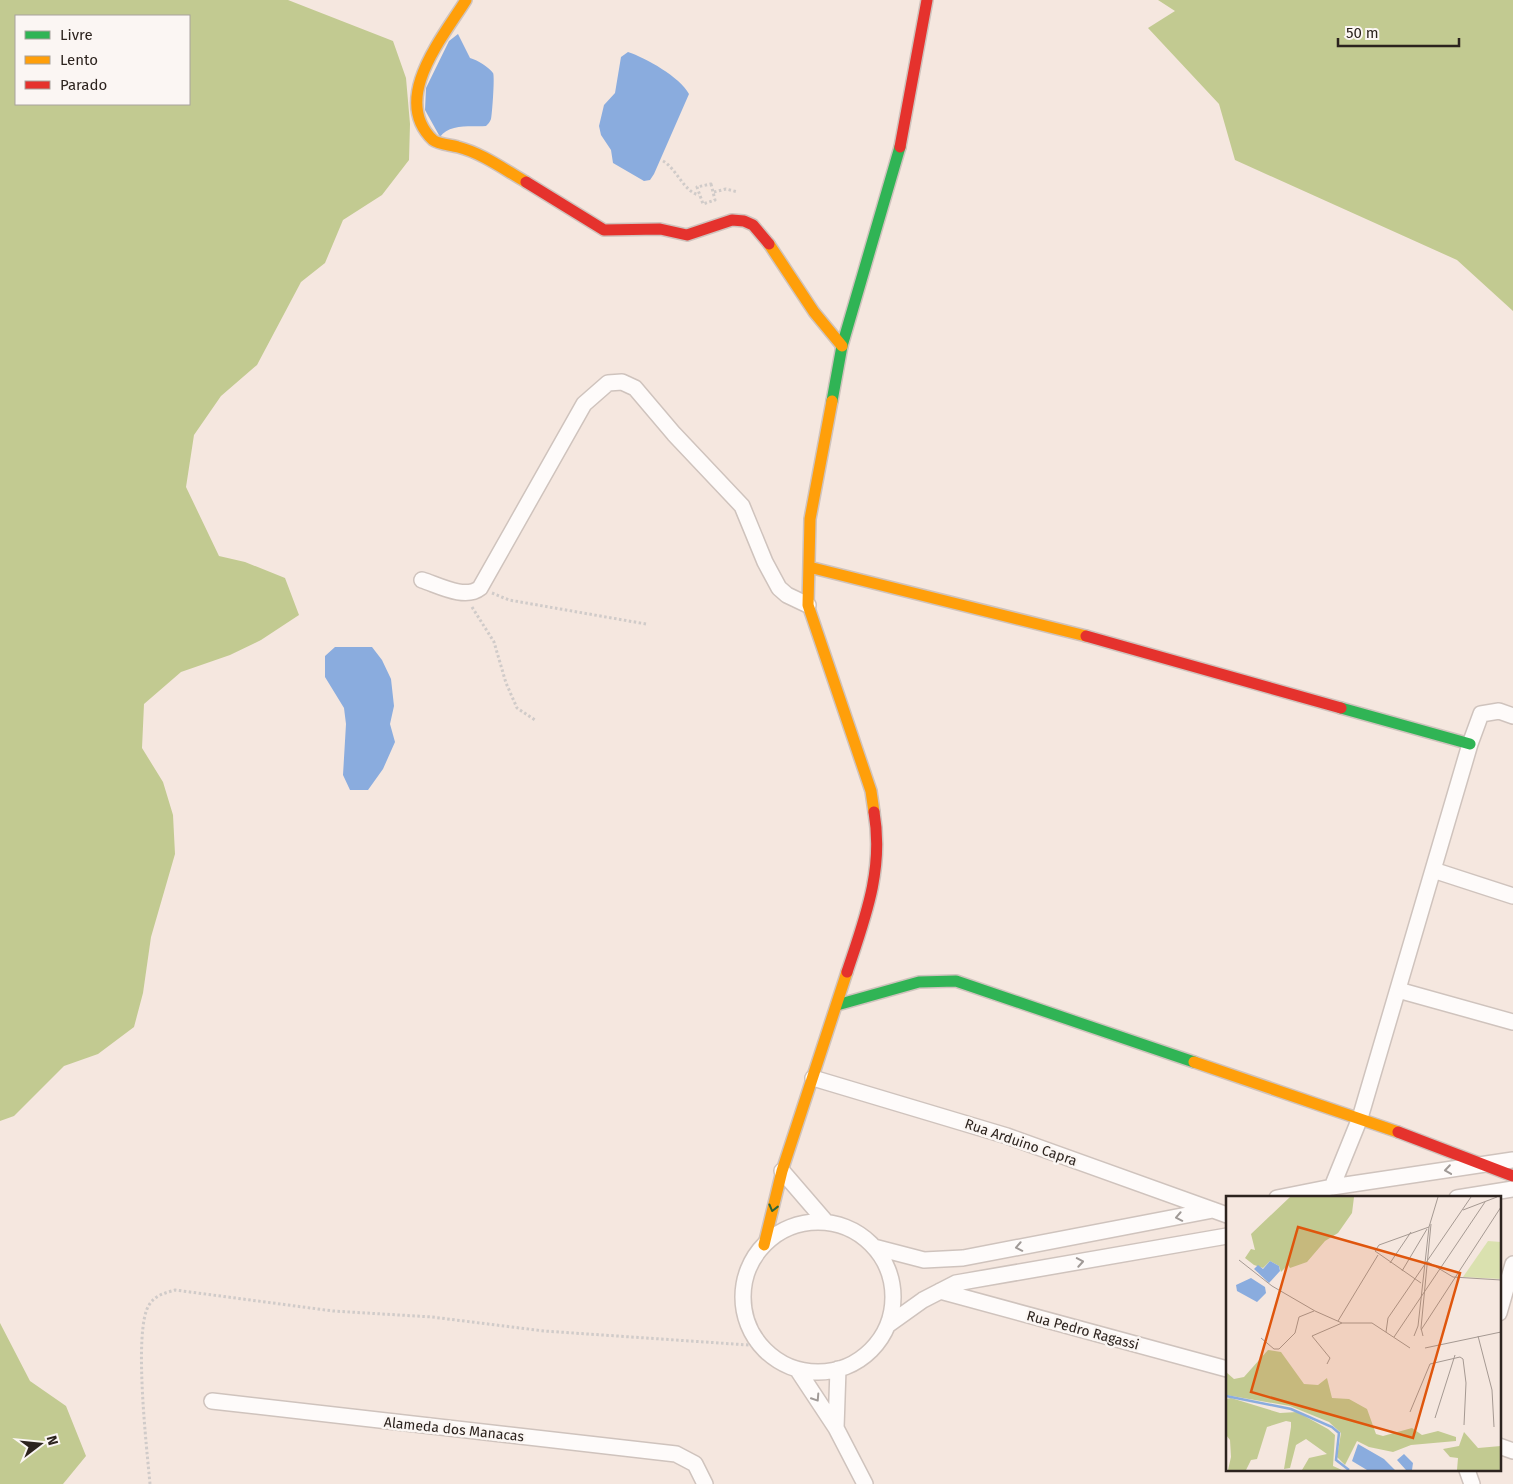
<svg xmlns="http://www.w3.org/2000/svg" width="1513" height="1484" font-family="'Fira Sans',sans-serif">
<rect width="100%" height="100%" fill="#f5e7df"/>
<path fill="#c2ca91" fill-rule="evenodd" d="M0 0H288L393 41 406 78 410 124 409 160 382 195 343 220 325 263 301 282 257 365 221 396 194 435 186 487 219 556 245 562 285 578 299 615 261 640 230 655 181 672 144 704 142 748 163 782 173 815 175 854 151 937 143 993 134 1027 98 1054 64 1066 14 1116 0 1121ZM16 16H189V104H16Z
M1158 0H1513V311L1457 260 1235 160 1219 104 1148 28 1175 11Z
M0 1323 30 1381 66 1406 86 1456 63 1484H0Z"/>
<path fill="#8aacde" d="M458 34 470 58C477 60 489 67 493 73 495 75 492 116 491 119 490 122 488 124 486 126 472 127 449 123 440 137L425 110 426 88 449 41Z
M628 52C646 58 680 77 689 94L654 174 650 180 644 181 613 163 611 150 601 135 599 126 604 105 615 93 621 57Z
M335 647H372L382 660 391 679 394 706 390 724 395 742 383 769 368 790H350L343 775 346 724 344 708 325 677V656Z"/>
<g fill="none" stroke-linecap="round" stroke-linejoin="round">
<defs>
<path id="street" d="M422 580C438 585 465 600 480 588L584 404 608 383 622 382 635 388 674 434 742 506 765 562 779 588 787 595 808 605
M1433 870 1513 896
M1398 990 1513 1022
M813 1078 1007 1136 1227 1215
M782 1171 826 1222
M1332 1187 1360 1118 1470 744 1481 714 1499 711 1513 716
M1277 1198 1332 1187 1513 1160
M1457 1198 1513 1189
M743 1297a75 75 0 1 1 150 0a75 75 0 1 1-150 0Z
M874 1247 924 1260 963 1258 1213 1210
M940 1291 1227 1369
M1499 1313 1513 1264
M888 1325 923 1300 956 1283 1227 1236
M797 1369 836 1428 865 1484
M212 1401 676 1454 695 1464 705 1484
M836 1428 838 1369
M1499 1446 1513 1451
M1467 1470 1472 1484"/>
<path id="fast" d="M832 401 842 346 900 147
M1341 708 1470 744
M837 1005 919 982 956 981 1194 1062"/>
<path id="slow" d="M466 0C443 37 390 99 433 140 438 144 451 145 458 147 482 153 505 170 526 182
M769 244 814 312 842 346
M832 401 810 519 808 605 871 791 874 812
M809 567 1086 636
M1194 1062 1398 1132
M764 1245 782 1171 847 972"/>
<path id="jam" d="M900 147 927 0
M526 182 604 230 660 229 687 235 732 220 744 221 753 225 769 244
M1086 636 1341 708
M847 972C865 918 884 870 874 812
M1398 1132 1513 1176"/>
</defs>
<use href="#street" stroke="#cfc3bd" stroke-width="18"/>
<use href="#fast" stroke="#cfc3bd" stroke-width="14"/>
<use href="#slow" stroke="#cfc3bd" stroke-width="14"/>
<use href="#jam" stroke="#cfc3bd" stroke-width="14"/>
<path stroke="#d0cbc9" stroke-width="3" stroke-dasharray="2.5 2.5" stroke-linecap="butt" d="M663 161C677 169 684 192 699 195
M711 184 715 200 703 204 697 187Z
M714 192 726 189 738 192
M492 593 509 600 646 624
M472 607 494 642 506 683 517 708 535 720
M150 1484C147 1450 133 1330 149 1305 155 1295 165 1293 175 1290L333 1311 432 1317 544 1331 763 1346"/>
<use href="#street" stroke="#fefbfa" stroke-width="15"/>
<use href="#fast" stroke="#30b455" stroke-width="11"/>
<use href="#slow" stroke="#ff9f0a" stroke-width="11"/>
<use href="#jam" stroke="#e5322d" stroke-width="11"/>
</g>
<defs><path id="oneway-chevron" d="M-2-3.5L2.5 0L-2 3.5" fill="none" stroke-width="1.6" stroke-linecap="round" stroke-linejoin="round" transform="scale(1.25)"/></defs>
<g stroke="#a09a97">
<use href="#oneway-chevron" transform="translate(1448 1170) rotate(172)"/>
<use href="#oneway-chevron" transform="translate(1179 1217) rotate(169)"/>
<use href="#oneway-chevron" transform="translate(1019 1247) rotate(169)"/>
<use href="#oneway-chevron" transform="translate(1080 1262) rotate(-10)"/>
<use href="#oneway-chevron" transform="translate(816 1398) rotate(57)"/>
</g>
<use stroke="#2e6437" href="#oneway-chevron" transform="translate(773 1208) rotate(104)"/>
<g text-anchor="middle" stroke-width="5" stroke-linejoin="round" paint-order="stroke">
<g font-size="14" fill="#2c231e" stroke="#fbf6f3">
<text transform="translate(1021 1142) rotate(19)" y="5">Rua Arduino Capra</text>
<text transform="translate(1083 1330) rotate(15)" y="5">Rua Pedro Ragassi</text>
<text transform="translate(454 1429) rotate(6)" y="5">Alameda dos Manacas</text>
</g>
</g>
<g transform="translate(1226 1196)">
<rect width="275" height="275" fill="#f5e7df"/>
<path d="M262 45 275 46V83L237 81Z" fill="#dae1af"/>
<path d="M64 1H128L126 17 112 37 99 45 81 66 64 72 62 69 55 76 53 70 44 65 37 72 28 69 19 62 25 53 29 54 25 38ZM42 154 55 156 78 188 92 189 101 182 106 202 123 203 141 213 150 238 157 240 186 232 196 239 212 235 230 241V245L185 249 167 256 143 251 131 245 119 269 111 261 115 237 103 226 64 210 0 199V176L8 183 18 181ZM5 202 54 217 71 216 102 233 109 239 107 270 116 274H76L83 262 101 258 80 243 70 249 64 272 58 273 65 231V226L60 225 41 231 31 263 25 264 20 274H2L5 261 4 244 0 239V203ZM238 236 252 252 275 250V274H231L232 262 224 261 217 253 233 250Z" fill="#c2ca91"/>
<path d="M44 65 53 70 54 75 43 87 28 73 32 69 37 73ZM25 82 39 91 40 97 31 106 11 95 10 89ZM132 248 158 263 169 274H141L126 265ZM178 258 187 267 186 274H180L171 264Z" fill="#8aacde"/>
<path fill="none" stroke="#8aacde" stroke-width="2.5" d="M0 200 65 213 106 231 113 237 110 264 123 274"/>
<path fill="none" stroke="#a59992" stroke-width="1" d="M237 14 271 1M13 64 46 90 89 115 116 127H146L184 152M202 66 227 81 275 84M164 67 185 36M176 75 201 33M195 87 149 55 153 49 203 31M112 125 152 59M195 134 275 11M160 136 162 122 245 1M188 140 192 130 203 31 212 1M197 140 195 132 205 28M252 140 266 194 268 231M168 141 259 6M35 142 48 153H53L69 137 73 121 88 115M199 152 275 136M101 168 104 162 86 140 116 127M184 216 204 168 234 161 237 163 240 187 238 229M209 222 229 159"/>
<path fill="#df560d" fill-opacity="0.15" stroke="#df560d" stroke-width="2.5" d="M72 31 234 77 187 242 25 196Z"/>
<rect width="275" height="275" fill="none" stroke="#2c231e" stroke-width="2.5"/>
</g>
<rect x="15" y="15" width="175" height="90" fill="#fbf6f3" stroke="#a8a29e"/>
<rect x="25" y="31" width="25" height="8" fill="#30b455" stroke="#a8a29e"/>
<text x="60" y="40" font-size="15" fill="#2c231e">Livre</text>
<rect x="25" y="56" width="25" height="8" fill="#ff9f0a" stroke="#a8a29e"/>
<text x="60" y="65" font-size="15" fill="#2c231e">Lento</text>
<rect x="25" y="81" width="25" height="8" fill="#e5322d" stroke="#a8a29e"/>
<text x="60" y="90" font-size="15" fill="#2c231e">Parado</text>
<g transform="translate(40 1444) rotate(74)" stroke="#fbf6f3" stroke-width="4" paint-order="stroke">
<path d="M0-4L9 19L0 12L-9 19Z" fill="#2c231e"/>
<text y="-8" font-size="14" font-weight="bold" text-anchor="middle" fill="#2c231e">N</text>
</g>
<path d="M1338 38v8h121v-8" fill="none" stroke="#2c231e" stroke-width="2.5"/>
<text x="1346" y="38" font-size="15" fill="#2c231e" stroke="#fbf6f3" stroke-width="4" paint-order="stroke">50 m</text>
</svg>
